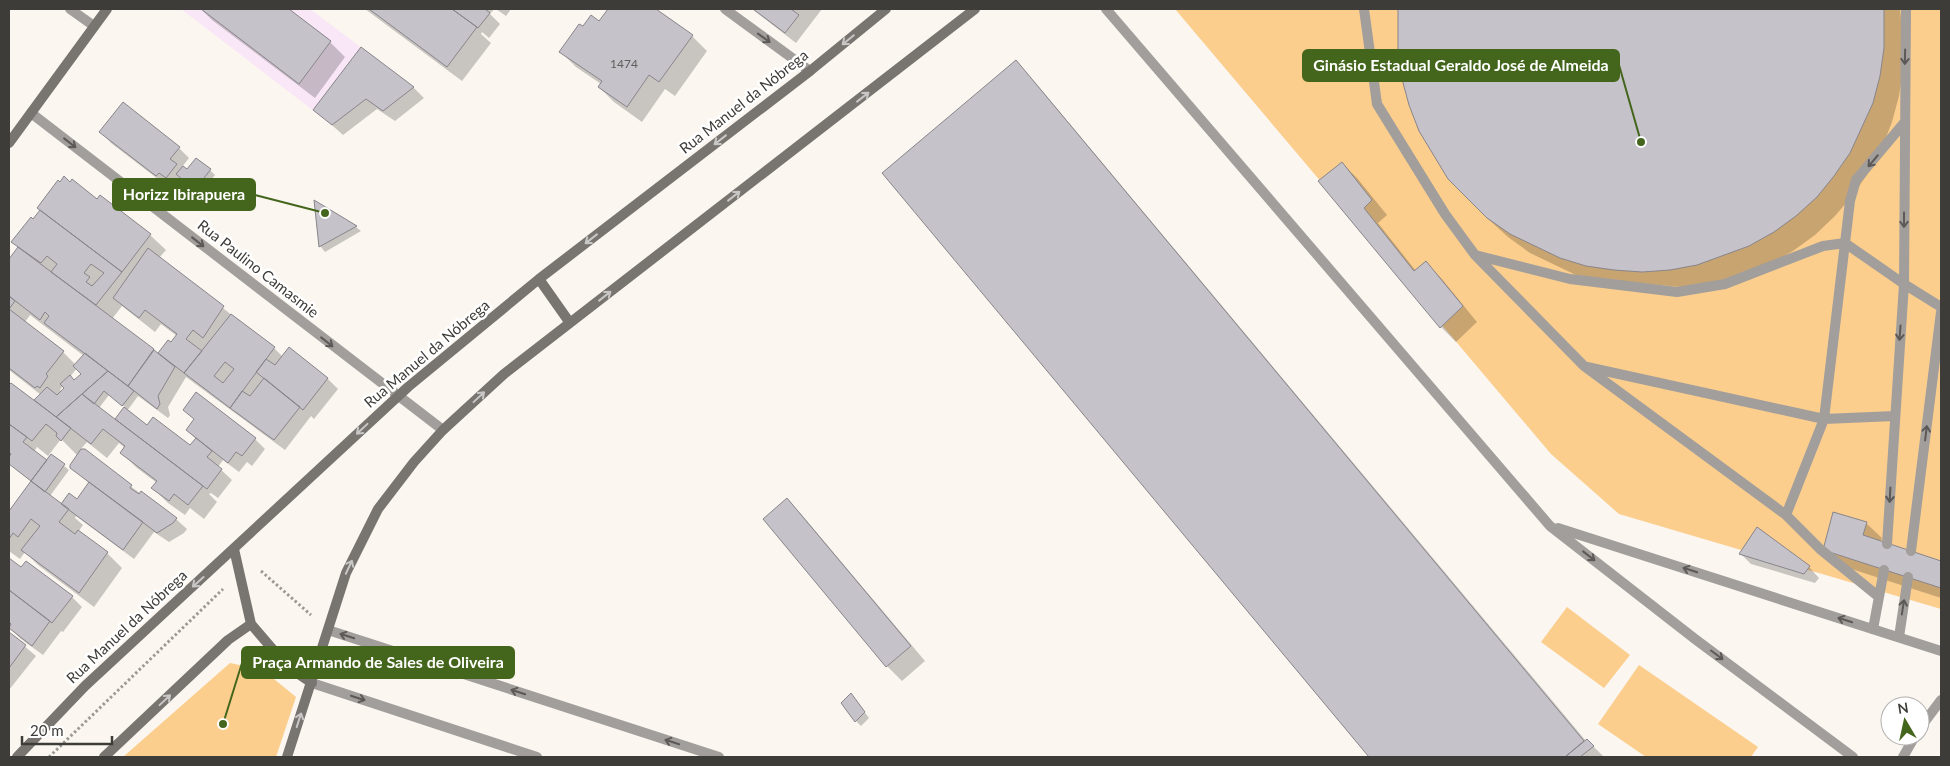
<svg xmlns="http://www.w3.org/2000/svg" width="1950" height="766" font-family="Lato,sans-serif">
<rect width="100%" height="100%" fill="#fbf6ef"/>
<path fill="#f9e6f7" d="M181 9H310L414 87 383 111 366 99 332 125Z"/>
<path fill="#fbce8e" d="M1175 9H1941V609L1619 514 1551 454Z
M1567 607 1630 655 1604 688 1541 642Z
M230 663 263 670 296 697 276 757H123Z
M1639 665 1758 747 1751 757H1646L1598 724Z"/>
<path fill="#0003" fill-rule="evenodd" d="M201 9H287L330 42 345 57 315 98 212 20Z
M365 9H494L490 14 500 24 489 38 482 32 481 34 491 43 462 81Z
M496 9H511L506 16Z
M610 9H653L692 36 707 51 675 96 665 89 642 122 614 102 599 87 601 84 576 67 561 52 584 28 599 23Z
M752 9H822L796 43Z
M1399 9H1900L1903 40V68L1899 96 1892 122 1882 148 1869 172 1853 195 1835 216 1815 235 1793 251 1769 265 1743 275 1690 288 1580 277 1530 253 1508 237 1487 218 1398 24Z
M361 49 414 88 424 98 395 121 377 109 343 135 315 110Z
M1015 62 1034 81 1586 741 1587 740 1604 757H1371L883 173Z
M101 132 179 148 189 158 182 167 187 170H210L215 175 199 196 182 181 177 187 170 182 167 186 111 143Z
M1342 163 1357 178 1387 215 1378 223 1416 271 1426 263 1441 278 1477 322 1456 342 1441 327 1320 181Z
M100 197 150 235 166 250 159 258 274 348 283 357 327 378 338 389 314 419 311 416 285 450 186 377 168 407 170 415 168 418 138 396 127 411 148 427 190 447 196 439 187 430 195 420 184 409 255 439 265 449 252 466 247 462 239 472 223 460 218 467 232 480 218 498 211 493 209 494 217 502 204 519 190 508 185 515 168 503 153 488 157 483 137 468 122 453 125 448 119 443 107 458 87 442 80 450 176 519 187 529 184 533 169 542 154 532 134 559 76 516 75 518 83 525 78 532 107 553 122 568 94 607 38 565 25 552 20 559 9 551V513L32 482 9 463 11 456 9 454V387L11 384 34 402 41 395 9 370V261L19 248 13 242 34 221 97 201ZM122 306 155 332 161 324 177 336 171 344 168 341 158 355 112 319ZM30 315 84 356 76 365 63 352 25 322ZM77 368 83 374 74 381 70 377ZM63 386 66 388 62 392 60 390ZM109 395 125 407 115 421 99 408ZM61 439 78 456 72 467 90 484 77 501 62 505 50 496 69 470 52 456 47 462 34 452 37 447 48 456Z
M315 203 356 227 361 231 325 252 321 247Z
M787 500 802 515 925 661 902 681 887 666Z
M1866 523 1882 538 1880 543 1941 563V598L1839 565 1824 549Z
M1741 554 1809 567 1819 578 1815 583 1751 564Z
M9 560 21 569 72 597 82 607 63 632 61 631 43 655 21 639 10 628 12 626 9 624Z
M9 633 36 656 9 690Z
M856 700 869 718 861 726 856 721Z"/>
<path fill="#c5c2c9" stroke="#88858b" fill-rule="evenodd" d="M201 9H289L331 41 299 84Z
M369 9H452L477 27 447 67Z
M452 9H485L490 13 478 28Z
M608 9H656L693 35 659 82 649 75 627 107 598 87 602 81 559 52 579 24 583 26 591 15 599 21Z
M753 9H791L799 15 785 33Z
M1398 9H1884V48L1880 76 1873 103 1850 153 1834 176 1817 197 1796 216 1774 232 1749 246 1697 265 1670 270 1642 272 1614 270 1586 266 1560 258 1510 234 1487 218 1448 179 1419 131 1409 105 1402 79 1398 52Z
M361 47 414 87 383 111 366 99 332 125 313 110Z
M1016 60 1584 741 1565 757H1369L882 173Z
M123 102 180 147 170 159 177 164 166 178 159 173 156 176 99 132Z
M196 158 211 169 193 192 181 182 183 180 176 174 183 166 187 169Z
M1342 162 1372 200 1364 208 1414 271 1426 261 1463 306 1440 328 1318 181Z
M64 176 70 182 72 179 97 199 100 195 151 234 122 272 37 208 58 180 60 182Z
M314 200 357 226 319 247Z
M40 210 122 272 96 305 51 272 57 264 47 256 41 263 11 242 31 217 33 219ZM91 264 104 273 92 286 86 282 90 277 84 273Z
M18 247 154 349 128 386 44 323 49 316 45 312 40 320 9 296V259Z
M148 248 224 306 203 338 193 330 186 339 202 351 184 373 158 353 168 340 171 342 177 334 145 310 139 318 113 298Z
M9 296 15 301 9 309 64 351 46 374 48 376 40 388 37 386 35 388 9 368Z
M231 314 275 347 230 408 184 373ZM225 362 234 369 223 383 214 376Z
M289 347 328 378 303 410 256 372 266 359 275 365Z
M154 350 175 367 158 396 160 404 157 409 128 386Z
M85 353 108 371 56 417 34 400 47 387 57 395 64 388 60 384 70 375 74 380 81 374 73 366Z
M108 371 134 391 122 406 104 391 94 404 82 394Z
M264 378 300 407 274 440 230 408 242 391 250 396Z
M11 383 71 428 61 441 56 436 57 433 46 424 32 441 9 424V385Z
M196 392 256 438 242 456 236 452 228 463 186 430 194 419 183 410Z
M82 394 203 486 188 505 174 494 169 501 151 488 157 481 120 453 125 446 103 429 91 444 56 417Z
M124 407 147 425 153 417 190 445 196 438 212 451 207 457 222 469 207 489 115 419Z
M9 424 27 437 23 442 47 460 31 481 9 464V457L11 454 9 452Z
M81 449H85L132 485 130 488 139 494 141 491 177 518 173 523 157 533 70 468V465Z
M51 454 65 464 45 492 31 481Z
M31 481 69 509 59 522 75 534 78 530 108 552 79 593 21 550 40 526 31 519 18 537 13 533 9 539V511Z
M89 482 143 522 123 550 61 504 69 493 77 499Z
M787 498 911 646 886 667 763 519Z
M1833 512 1867 522 1863 535 1941 561V588L1823 550Z
M1757 527 1810 566 1804 574 1739 554Z
M9 558 21 567 26 561 73 596 52 623 9 590Z
M9 590 50 621 32 646 9 628 11 624 9 622Z
M9 632 26 645 9 668Z
M851 693 865 712 855 722 841 703Z
M1587 739 1594 746 1580 757H1565Z"/>
<g fill="none" stroke-linecap="round" stroke-linejoin="round">
<path stroke="#9d9a95" stroke-width="3" stroke-dasharray="2.5 2.5" stroke-linecap="butt" d="M261 571 311 615
M49 757 223 589"/>
<path stroke="#a19e9c" stroke-width="10" d="M1364 9 1377 104 1445 214 1475 255 1570 279 1677 292 1725 284 1823 246 1845 243 1904 284 1941 307
M1476 256 1584 366 1786 515 1820 549 1879 597
M1587 367 1824 419 1895 416
M1786 515 1824 419 1850 201 1856 180 1904 123
M1887 544 1904 284 1906 9
M1911 551 1941 312
M1873 629 1884 570
M1899 637 1908 577"/>
<path stroke="#a19e9c" stroke-width="10" d="M70 9 94 26
M725 9 810 71
M1106 9 1550 526 1695 639 1853 757
M31 113 443 430
M1558 528 1941 651
M328 630 719 757
M312 683 537 757
M1920 728 1941 700
M1903 757 1915 736"/>
<path stroke="#787470" stroke-width="10" d="M9 143 107 9
M539 279 570 323
M234 549 251 624 287 666 312 683
M17 757 85 686 408 387 539 279 810 71 886 9
M104 757 228 640 251 624
M287 757 346 573 378 509 414 462 443 430 504 374 975 9"/>
</g>
<defs><path id="oneway-shaft" d="M-6 0H5M1.5-3L5.5 0L1.5 3" fill="none" stroke-width="1.6" stroke-linecap="round" stroke-linejoin="round" transform="scale(1.25)"/></defs>
<g stroke="#5c5957">
<use href="#oneway-shaft" transform="translate(764 38) rotate(36)"/>
<use href="#oneway-shaft" transform="translate(1905 57) rotate(91)"/>
<use href="#oneway-shaft" transform="translate(70 143) rotate(38)"/>
<use href="#oneway-shaft" transform="translate(1873 161) rotate(130)"/>
<use href="#oneway-shaft" transform="translate(1904 220) rotate(90)"/>
<use href="#oneway-shaft" transform="translate(198 242) rotate(38)"/>
<use href="#oneway-shaft" transform="translate(1900 333) rotate(94)"/>
<use href="#oneway-shaft" transform="translate(327 342) rotate(38)"/>
<use href="#oneway-shaft" transform="translate(1926 433) rotate(-83)"/>
<use href="#oneway-shaft" transform="translate(1890 495) rotate(93)"/>
<use href="#oneway-shaft" transform="translate(1589 556) rotate(38)"/>
<use href="#oneway-shaft" transform="translate(1690 570) rotate(-162)"/>
<use href="#oneway-shaft" transform="translate(1903 607) rotate(-81)"/>
<use href="#oneway-shaft" transform="translate(1845 620) rotate(-162)"/>
<use href="#oneway-shaft" transform="translate(347 636) rotate(-162)"/>
<use href="#oneway-shaft" transform="translate(1717 655) rotate(37)"/>
<use href="#oneway-shaft" transform="translate(518 692) rotate(-162)"/>
<use href="#oneway-shaft" transform="translate(358 698) rotate(18)"/>
<use href="#oneway-shaft" transform="translate(672 742) rotate(-162)"/>
</g>
<g stroke="#c9c7c6">
<use href="#oneway-shaft" transform="translate(848 40) rotate(141)"/>
<use href="#oneway-shaft" transform="translate(863 97) rotate(-38)"/>
<use href="#oneway-shaft" transform="translate(720 140) rotate(142)"/>
<use href="#oneway-shaft" transform="translate(734 196) rotate(-38)"/>
<use href="#oneway-shaft" transform="translate(591 239) rotate(142)"/>
<use href="#oneway-shaft" transform="translate(605 296) rotate(-38)"/>
<use href="#oneway-shaft" transform="translate(479 397) rotate(-43)"/>
<use href="#oneway-shaft" transform="translate(362 429) rotate(137)"/>
<use href="#oneway-shaft" transform="translate(349 567) rotate(-65)"/>
<use href="#oneway-shaft" transform="translate(198 582) rotate(138)"/>
<use href="#oneway-shaft" transform="translate(165 700) rotate(-43)"/>
<use href="#oneway-shaft" transform="translate(299 720) rotate(-72)"/>
</g>
<g text-anchor="middle" stroke-width="5" stroke-linejoin="round" paint-order="stroke">
<g font-size="12" fill="#605e5d">
<text x="624" y="68">1474</text>
</g>
<g font-size="15" fill="#3e3c39" stroke="#fff">
<text transform="translate(744 102) rotate(-38)" y="5">Rua Manuel da Nóbrega</text>
<text transform="translate(258 269) rotate(38)" y="5">Rua Paulino Camasmie</text>
<text transform="translate(427 354) rotate(-40)" y="5">Rua Manuel da Nóbrega</text>
<text transform="translate(127 627) rotate(-43)" y="5">Rua Manuel da Nóbrega</text>
</g>
</g>
<path fill="none" stroke="#44661c" stroke-width="2" d="M1641 142L1619 65M325 213L255 195M223 724L242 663"/>
<g fill="#44661c" stroke="#fff" stroke-width="2">
<circle cx="1641" cy="142" r="5"/>
<circle cx="325" cy="213" r="5"/>
<circle cx="223" cy="724" r="5"/>
</g>
<g fill="#44661c" stroke="#44661c" stroke-width="2">
<rect x="1303" y="50" width="316" height="31" rx="5"/>
<rect x="113" y="179" width="142" height="31" rx="5"/>
<rect x="242" y="647" width="272" height="31" rx="5"/>
</g>
<g font-size="16" text-anchor="middle" font-weight="bold" fill="#fff">
<text x="1461" y="71">Ginásio Estadual Geraldo José de Almeida</text>
<text x="184" y="200">Horizz Ibirapuera</text>
<text x="378" y="668">Praça Armando de Sales de Oliveira</text>
</g>
<rect width="1950" height="766" fill="none" stroke="#3e3c39" stroke-width="20"/>
<g transform="translate(1905 721) rotate(351)"><circle r="24" fill="#ffffff" stroke="#b2b1b0"/>
<path d="M0-4L9 19L0 12L-9 19Z" fill="#44661c"/>
<text y="-8" font-size="14" font-weight="bold" text-anchor="middle" fill="#3e3c39">N</text>
</g>
<path d="M22 736v8h90v-8" fill="none" stroke="#3e3c39" stroke-width="2.5"/>
<text x="30" y="736" font-size="15" fill="#3e3c39" stroke="#ffffff" stroke-width="4" paint-order="stroke">20 m</text>
</svg>
